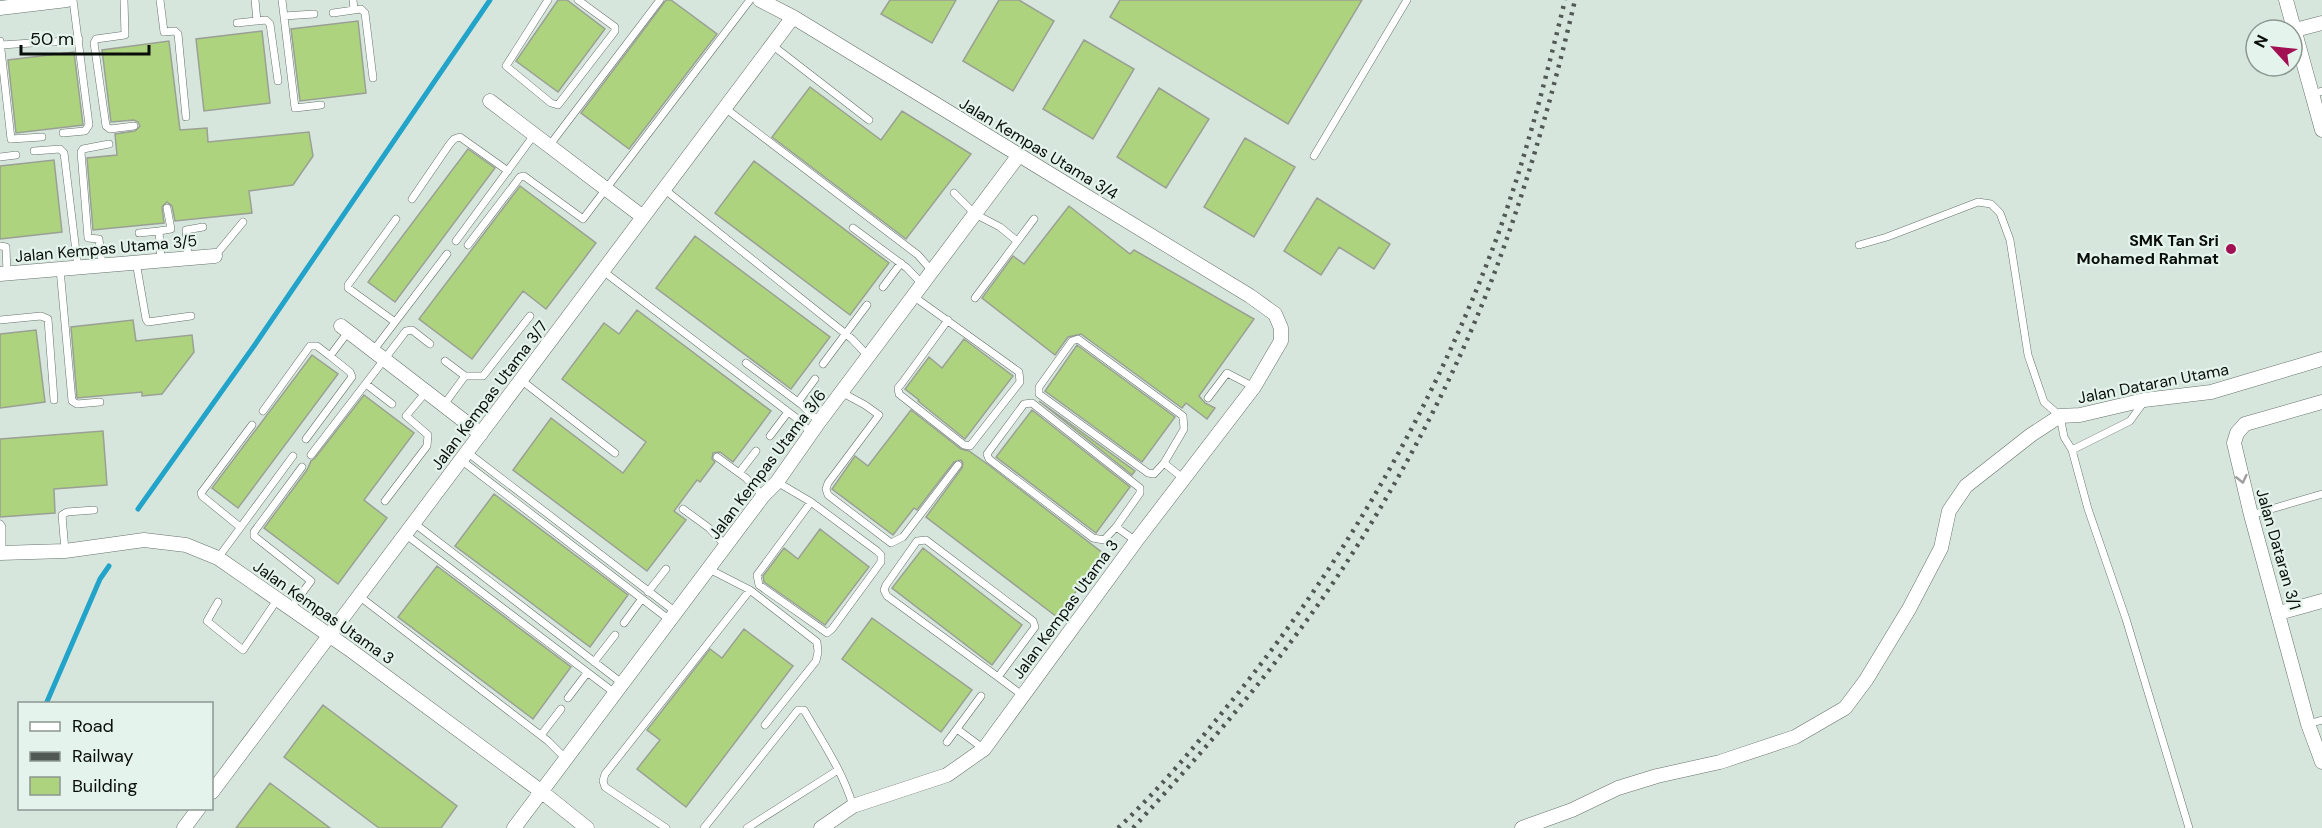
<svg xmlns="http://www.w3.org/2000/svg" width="2322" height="828" font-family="'DM Sans',sans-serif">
<rect width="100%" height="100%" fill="#d7e6dd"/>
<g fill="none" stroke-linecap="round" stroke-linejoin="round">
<path stroke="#21a3ca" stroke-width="5" d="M138 509 254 346 490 0
M46 704 100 579 109 566"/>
</g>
<path fill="#add37f" stroke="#9aa094" stroke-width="1.5" d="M558 0H567L605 29 558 92 516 61Z
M666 0H671L717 34 629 149 581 113Z
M890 0H956L932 43 881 14Z
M999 0H1019L1054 21 1013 91 963 61Z
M1120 0H1362L1288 124 1110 17Z
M358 21 366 93 300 101 291 29Z
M262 31 270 103 204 111 196 39Z
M1084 40 1134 69 1093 139 1043 109Z
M169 41 180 130 207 128 208 142 309 132 313 156 293 185 249 191 252 213 175 221 172 206 167 202 162 207 164 223 93 230 87 158 117 155 115 134 135 131 140 126 138 122 134 120 111 122 102 50Z
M74 52 83 125 16 133 8 60Z
M810 87 881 140 902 111 971 154 906 239 772 137Z
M1159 88 1209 119 1166 188 1117 157Z
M1245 138 1295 167 1254 237 1204 207Z
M468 149 495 168 395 302 368 282Z
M54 160 62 232 0 239V166Z
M754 161 889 263 850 315 715 213Z
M520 186 596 243 546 309 523 291 472 359 419 319Z
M1317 198 1390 244 1374 269 1339 247 1321 275 1284 251Z
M1069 206 1130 254 1134 250 1254 319 1199 396 1205 403 1215 408 1207 419 1186 403 1182 408 1081 334 1068 337 1055 355 982 298 1013 256 1024 264Z
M695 236 830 337 791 389 656 288Z
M637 310 771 411 733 462 720 452 713 453 712 459 715 462 700 482 697 480 674 511 686 520 647 571 513 470 551 418 623 473 646 442 562 379 604 323 619 334Z
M133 320 136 341 192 335 194 352 162 394 142 396V392L77 398 71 327Z
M36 330 45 402 0 408V334Z
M964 339 1013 376 965 439 918 401 919 400 905 389 929 357 942 368Z
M1077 345 1175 417 1142 462 1045 391Z
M312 355 338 374 238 508 212 488Z
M364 395 414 433 364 500 387 518 338 584 264 528 307 470 311 461 315 458Z
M1039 401 1135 471 1132 475Z
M911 410 961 449 969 451 990 466 1104 554 1057 617 926 517 962 468 963 463 961 460 954 462 917 510 914 508 893 535 832 489 855 456 868 466Z
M1032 410 1130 487 1096 533 996 457Z
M103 431 107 485 54 489 55 513 0 517V439Z
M494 494 628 595 590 647 455 546Z
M820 529 869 567 825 625 764 582 763 576 784 548 798 559Z
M923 548 1022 625 992 665 892 588Z
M437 566 571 667 533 719 398 617Z
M872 618 972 690 941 732 842 659Z
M744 629 793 666 686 807 637 769 660 740 647 730 710 649 722 658Z
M323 705 457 806 441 828H379L284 757Z
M270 783 330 828H236Z"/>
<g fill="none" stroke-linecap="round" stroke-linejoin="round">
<defs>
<path id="service" d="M124 0 125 35 96 39 94 43 106 126 110 129 134 126
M160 0 164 32 175 31 178 34 186 117
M255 0 257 21 266 20 270 24 278 81
M282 0 295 108 321 105
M548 0 506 66 551 103 558 105 615 31V27L578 0
M354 10 361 9 365 13 373 78
M333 13 354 10 353 0
M284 16 314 14
M237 23 257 21
M0 41 11 139 42 137
M54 42 79 39
M1 45 32 43
M772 45 869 120
M2313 94 2322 91
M725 108 918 255 932 271
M63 133 85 131 89 125 73 0
M549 146 660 0
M34 151 60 149 64 153 78 268
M1314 156 1407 0
M0 157 16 155
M664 189 852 339 868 356
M954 193 975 214 1000 227 1017 241
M412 199 449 145 454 139 460 137 508 171
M853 228 907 268 922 284
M159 231 171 229 167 208
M139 233 159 231 161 260
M456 241 534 135
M468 245 520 177 524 176 583 219 750 0
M1859 245 1887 237 1978 202 1991 204 2000 213 2010 240 2028 355 2044 402 2060 416 2064 437 2072 450 2130 421 2143 403
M0 246 6 247 7 273
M215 256 243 222
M188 258 186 230 203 227
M136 262 146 319 148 322 191 316
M102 265 99 239 88 238 81 152 83 149 109 144
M60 269 72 401 77 404 100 402
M603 271 795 417 811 433
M883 287 901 263
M913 296 1019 372 1020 382 970 446 964 445 899 394 898 388 902 383 948 320
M975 298 1034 219
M0 320 41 316 48 319 54 400
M395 322 348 288V285L396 219
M373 351 447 254
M445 361 465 376
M746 363 802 405 819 422
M823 364 867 305
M521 380 615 453
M366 384 392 404
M841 392 865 405 879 415 828 483 826 489 828 495 891 543 903 537 958 465
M1208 398 1227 373 1254 387
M798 402 815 379
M443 406 465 376H483L530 316
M263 411 310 346H317L330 356 348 332
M770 436 788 412
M306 439 352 377 350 372 330 356
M2072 450 2088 509 2126 619 2189 828
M467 452 677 613
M311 455 406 331 412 330 430 344
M717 457 746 478 763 496
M461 460 671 621
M1164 463 1154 474 1148 473 1039 394V387L1072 341 1078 339 1183 416 1184 429 1164 463 1184 479
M739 473 756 451
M777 482 811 502 877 551 881 555V562L832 629 827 633 759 585 757 575 811 502
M385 501 427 446 428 435 406 416 426 392
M683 509 709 528 726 546
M2251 515 2322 494
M414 523 623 684
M0 524 2 527V553
M240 527 202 496 201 493 252 425
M1116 527 1104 540 1093 538 989 459 987 454 1024 404 1032 403 1140 488V493L1116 527 1136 541
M405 534 616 694
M65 551 62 515 67 512 94 510
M218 558 293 456
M709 569 750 590 817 642 818 652 816 661 765 725
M648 592 666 569
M359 596 548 741 566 759
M218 602 207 621 243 650 277 600
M290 609 311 581 259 540 254 536V532L302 467
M624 623 641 600
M594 662 615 635
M998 677 887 596 884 590 886 585 917 541 926 540 1033 621 1035 627 998 677 1022 695
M568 698 587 673
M2308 724 2322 720
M957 729 984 749
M541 735 561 709
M947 742 981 696
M666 828 605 787 603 781 605 774 750 590
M704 828 798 710H804C822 741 843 772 853 806
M747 828 838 770"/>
<path id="minor" d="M760 0 793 17 1250 296 1275 314 1281 328V341L1254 387 1136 541 984 749 947 775 853 806 821 828
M2286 0 2322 130
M0 8 67 0
M2295 30 2322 23
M490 101 643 217
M0 274 215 256
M341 326 481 434
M2322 402 2245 424 2237 433 2234 443 2251 515 2308 724 2322 762
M0 553 65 551 144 540 186 545 218 558 349 649 542 792 587 828
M2279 613 2322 601
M212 792 793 17
M184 828 199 808
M514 828 763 496 777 482 819 422 1019 155
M1522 828 1572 810 1618 788 1657 776 1720 762 1795 737 1845 708 1866 680 1909 609 1941 548 1949 511 1966 486 2031 435 2060 416 2080 415 2144 400 2211 392 2322 359"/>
</defs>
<use href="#service" stroke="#66736b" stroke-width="8"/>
<use href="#minor" stroke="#66736b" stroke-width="15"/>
<use href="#service" stroke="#fff" stroke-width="7"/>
<use href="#minor" stroke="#fff" stroke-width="14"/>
<path stroke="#515954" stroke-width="4.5" stroke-dasharray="3 6" stroke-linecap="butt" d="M1118 828C1159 790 1195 746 1230 703 1337 572 1424 424 1486 266 1520 180 1543 90 1565 0
M1133 828C1205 750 1275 669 1335 580 1398 486 1458 372 1497 266 1529 179 1554 90 1575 0"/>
</g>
<defs><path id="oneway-chevron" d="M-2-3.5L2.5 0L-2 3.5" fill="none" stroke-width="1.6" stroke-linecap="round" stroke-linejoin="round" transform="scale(1.5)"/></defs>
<use stroke="#9d9f9d" href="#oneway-chevron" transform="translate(2242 479) rotate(77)"/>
<circle fill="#a21053" stroke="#e4f3eb" stroke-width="2" cx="2231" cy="249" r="6"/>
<g text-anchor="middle" stroke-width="4.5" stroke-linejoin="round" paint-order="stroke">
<g font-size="16" fill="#090e0b" stroke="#e4f3eb">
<text transform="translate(1039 148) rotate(31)" y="6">Jalan Kempas Utama 3/4</text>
<text transform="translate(106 248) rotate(-5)" y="6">Jalan Kempas Utama 3/5</text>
<text transform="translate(2153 383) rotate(-11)" y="6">Jalan Dataran Utama</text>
<text transform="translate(489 395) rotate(-53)" y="6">Jalan Kempas Utama 3/7</text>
<text transform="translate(767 464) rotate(-53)" y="6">Jalan Kempas Utama 3/6</text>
<text transform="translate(2279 549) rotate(74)" y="6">Jalan Dataran 3/1</text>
<text transform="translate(1065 609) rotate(-54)" y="6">Jalan Kempas Utama 3</text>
<text transform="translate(324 612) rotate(35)" y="6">Jalan Kempas Utama 3</text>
</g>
<g font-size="16" font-weight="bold" fill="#090e0b" stroke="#e4f3eb" text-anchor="end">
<text x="2219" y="246">SMK Tan Sri<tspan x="2219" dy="18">Mohamed Rahmat</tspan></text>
</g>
</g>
<rect x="18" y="702" width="195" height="108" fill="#e4f3eb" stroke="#8c9791" stroke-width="1.5"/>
<rect x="30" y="722" width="30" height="9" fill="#ffffff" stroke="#8c9791" stroke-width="1.5"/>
<text x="72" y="732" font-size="18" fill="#090e0b">Road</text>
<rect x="30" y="752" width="30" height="9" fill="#515954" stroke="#8c9791" stroke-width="1.5"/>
<text x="72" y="762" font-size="18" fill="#090e0b">Railway</text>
<rect x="30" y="777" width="30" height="18" fill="#add37f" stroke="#8c9791" stroke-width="1.5"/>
<text x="72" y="792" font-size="18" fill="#090e0b">Building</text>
<g transform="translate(2274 48) rotate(297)"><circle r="28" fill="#e4f3eb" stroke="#8c9791" stroke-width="1.5"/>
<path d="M0-4.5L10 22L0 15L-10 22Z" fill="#a21053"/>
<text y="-9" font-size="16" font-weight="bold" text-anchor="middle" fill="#090e0b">N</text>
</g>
<path d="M21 45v9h128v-9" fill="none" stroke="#090e0b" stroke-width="3"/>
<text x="30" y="45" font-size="18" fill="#090e0b" stroke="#e4f3eb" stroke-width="4.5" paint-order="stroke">50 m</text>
</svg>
